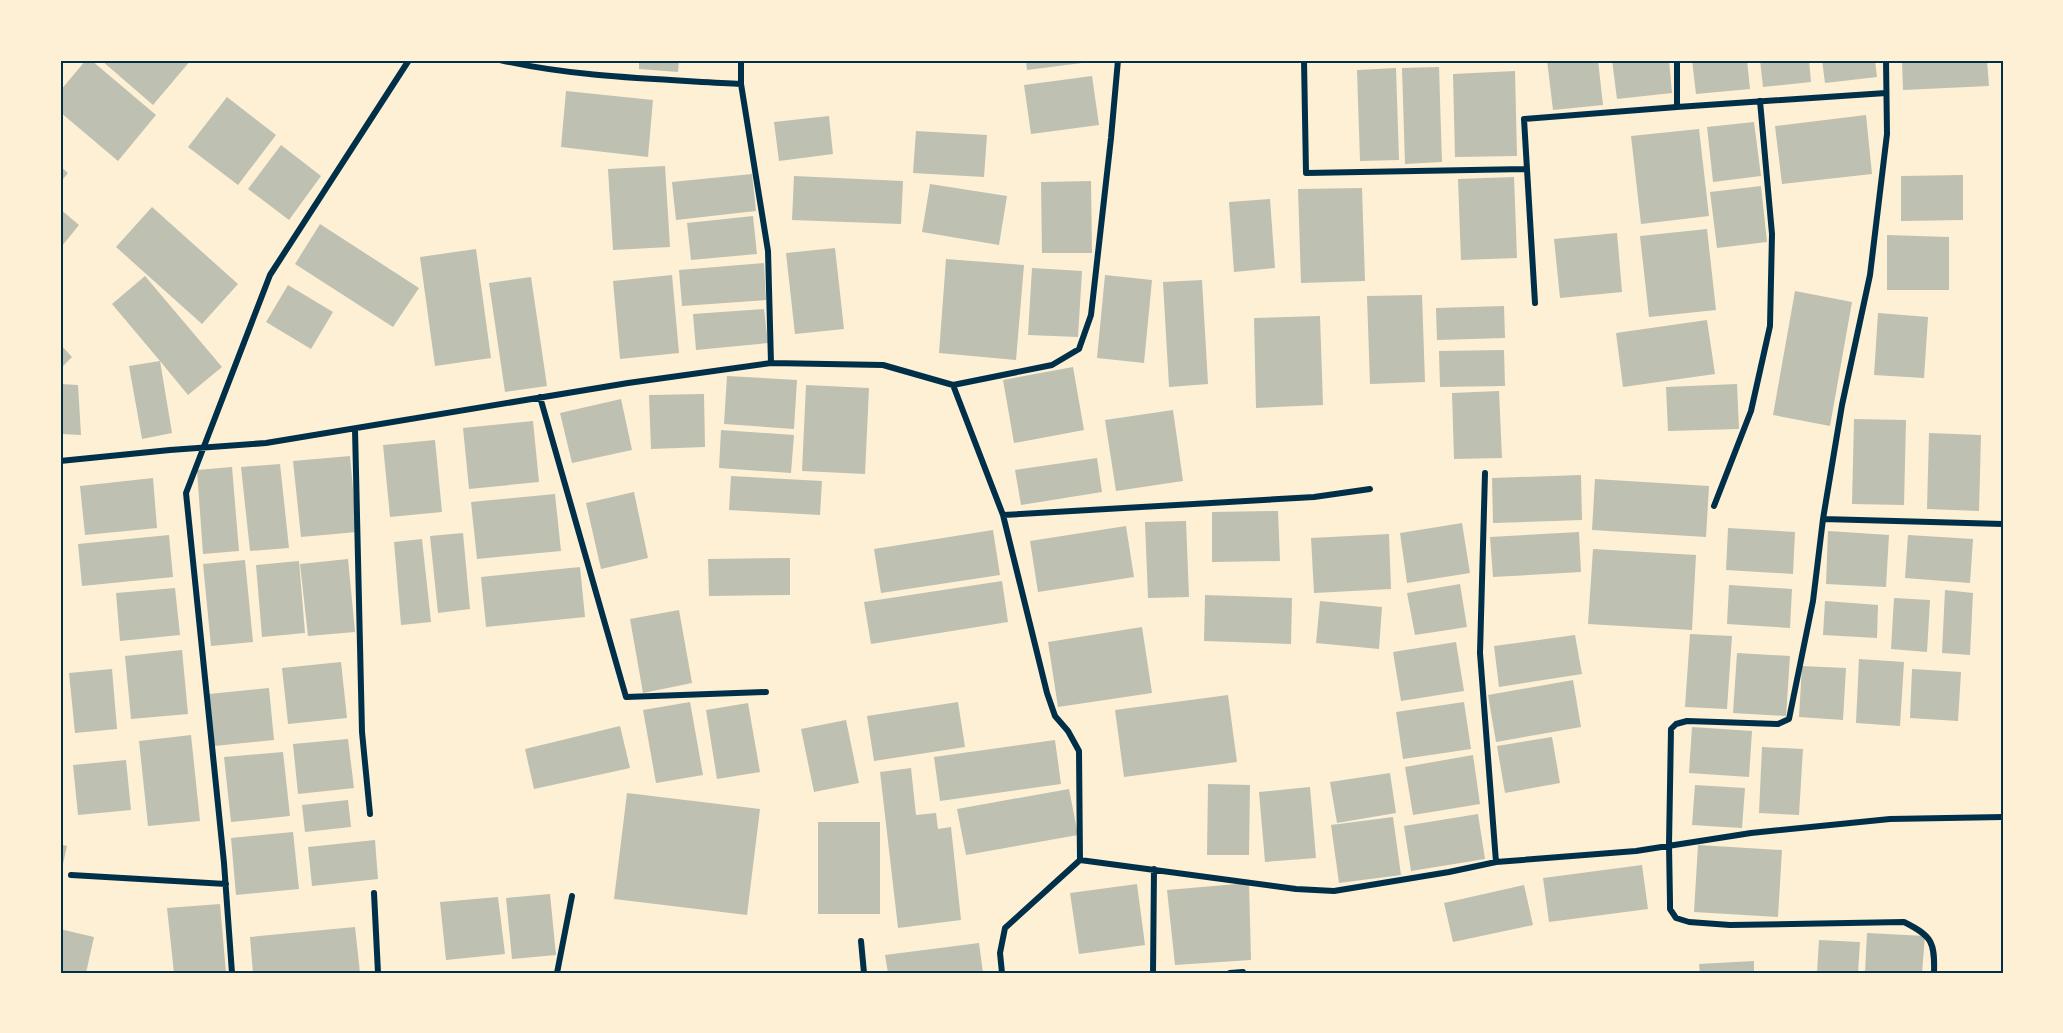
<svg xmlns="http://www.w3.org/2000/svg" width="2063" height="1033" font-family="Raleway,sans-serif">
<rect width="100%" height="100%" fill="#fdf0d5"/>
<path fill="#bec0b2" d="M86 60H91L156 115 118 161 60 112V91Z
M101 60H191L153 105Z
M639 60H679L678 72 639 69Z
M1026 60H1090V62L1027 70Z
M1547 60H1598L1603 105 1553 110Z
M1612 60H1669L1672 93 1617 99Z
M1692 60H1747L1750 89 1696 94Z
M1760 60H1809L1811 82 1763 87Z
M1822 60H1875L1877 77 1825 83Z
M1902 60H1987L1989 86 1903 90Z
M1439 67 1442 162 1405 164 1402 68Z
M1396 68 1399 160 1360 161 1357 70Z
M1515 71 1517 156 1455 157 1453 74Z
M1092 76 1099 125 1031 134 1024 85Z
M566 91 653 100 648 157 561 147Z
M227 97 276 135 238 185 188 147Z
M1866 115 1872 174 1782 184 1775 126Z
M829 116 833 154 779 161 774 122Z
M1754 122 1761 176 1713 182 1707 127Z
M1699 129 1709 216 1641 224 1631 136Z
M916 131 987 135 984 177 913 173Z
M281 145 321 176 289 220 248 189Z
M60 166 68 173 60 183Z
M665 166 670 247 613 250 608 169Z
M752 174 756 211 676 220 672 182Z
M1963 175V220L1901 221V176Z
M794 176 903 181 901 224 792 220Z
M1514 177 1517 258 1461 260 1458 179Z
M1091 181 1092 253H1042L1041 182Z
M930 184 1007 196 999 245 922 232Z
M1761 186 1767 242 1717 248 1710 192Z
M1362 188 1365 281 1301 283 1298 189Z
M1270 199 1275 268 1234 272 1229 202Z
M152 207 238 284 202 324 116 247Z
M60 209 79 225 62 246 60 245Z
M753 216 757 254 691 260 687 223Z
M320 224 419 288 393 327 295 264Z
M1707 229 1716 310 1649 317 1640 236Z
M1617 233 1622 292 1560 298 1554 239Z
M1887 235 1949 237V290H1887Z
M835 248 844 329 795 334 786 253Z
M476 249 491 358 435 366 420 257Z
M946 259 1024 265 1016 360 939 353Z
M764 263 766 300 682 306 679 270Z
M1032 268 1082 271 1078 337 1028 335Z
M672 275 679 353 620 359 613 281Z
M1105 275 1152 280 1144 363 1097 358Z
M145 276 222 367 188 395 160 361 172 433 142 439 129 366 160 361 112 304Z
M531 277 547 386 505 392 489 283Z
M1202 280 1208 384 1169 387 1163 282Z
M288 285 333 312 311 349 266 322Z
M1795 291 1852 302 1830 426 1773 415Z
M1422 295 1425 382 1370 384 1367 296Z
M1504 306 1505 338 1437 340 1436 308Z
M764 309 768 343 696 350 693 314Z
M1878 313 1928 317 1924 378 1874 375Z
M1320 316 1323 405 1256 408 1254 318Z
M1707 320 1715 374 1623 387 1616 333Z
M60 344 72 357 60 369Z
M1504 350 1505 386 1440 387 1439 351Z
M1073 367 1084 430 1014 443 1003 380Z
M727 376 797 380 794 429 724 424Z
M60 384 78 385 81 435 60 434Z
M1737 384 1739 429 1668 431 1666 387Z
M806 385 869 388 865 474 802 471Z
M1499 391 1502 458 1454 459 1452 393Z
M704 394 705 447 651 449 649 395Z
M621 399 632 450 572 463 560 413Z
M1173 410 1183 481 1116 491 1105 420Z
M1854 419 1906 420 1904 505 1852 504Z
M533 421 539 482 469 489 463 428Z
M721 430 794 435 791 473 719 468Z
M1929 433 1981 435 1979 511 1927 509Z
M435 440 442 512 390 517 383 445Z
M350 456 357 532 301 537 293 461Z
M1097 458 1102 492 1021 505 1015 470Z
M280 464 289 548 250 551 241 467Z
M232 467 239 551 203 554 197 470Z
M1581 475 1582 520 1493 523 1492 478Z
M731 476 822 481 820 515 729 510Z
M153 478 157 528 85 535 80 486Z
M1595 479 1709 486 1706 537 1592 530Z
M634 492 648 558 601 569 586 503Z
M555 494 561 551 477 559 471 502Z
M1278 511 1280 561 1212 562V512Z
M1186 521 1189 597 1148 598 1145 522Z
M1462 523 1470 573 1407 583 1400 533Z
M1126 526 1134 577 1038 592 1030 541Z
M1728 528 1795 532 1793 574 1726 570Z
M993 530 1000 575 881 593 874 549Z
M1828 531 1889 535 1886 587 1826 584Z
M1579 532 1581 572 1493 577 1490 537Z
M463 533 470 609 438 613 430 536Z
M1389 534 1391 589 1314 593 1311 538Z
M169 535 173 577 82 586 78 544Z
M1908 535 1973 539 1970 583 1905 578Z
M422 539 431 622 401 625 394 542Z
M1593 549 1696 555 1692 630 1588 624Z
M790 558V595L709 596 708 559Z
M348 559 355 632 308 636 300 564Z
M245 560 253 642 211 646 203 564Z
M299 561 305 633 262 637 256 565Z
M580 567 585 617 486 627 481 577Z
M1002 581 1008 622 871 644 864 602Z
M1460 584 1467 627 1415 635 1407 593Z
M1729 585 1792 589 1790 628 1727 624Z
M175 588 180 635 120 641 116 593Z
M1945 590 1973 593 1970 655 1942 653Z
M1205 595 1292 598 1291 644 1204 641Z
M1894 598 1930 600 1927 652 1891 649Z
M1320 601 1382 607 1379 649 1316 643Z
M1825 601 1878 605 1877 638 1823 635Z
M679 610 692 683 643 693 630 619Z
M1142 627 1152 693 1058 707 1048 642Z
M1690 634 1732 636 1727 709 1685 707Z
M1575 635 1582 674 1499 687 1494 646Z
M1456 642 1464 691 1401 701 1393 652Z
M182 650 188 714 131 719 125 656Z
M1737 653 1790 656 1786 716 1733 713Z
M1859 659 1904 662 1900 726 1856 723Z
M341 662 347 718 288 724 282 668Z
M1802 666 1846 668 1843 720 1799 717Z
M112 669 117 729 75 733 69 673Z
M1912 669 1961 672 1958 721 1910 718Z
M1573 680 1581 727 1496 742 1488 695Z
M269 688 274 740 214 746 209 694Z
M1228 695 1237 762 1124 777 1115 710Z
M690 702 703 775 656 783 643 710Z
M958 702 965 747 874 761 867 716Z
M1464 702 1471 749 1403 759 1396 712Z
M748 703 760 772 717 779 706 710Z
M846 720 859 783 814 792 801 729Z
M620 726 630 768 534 789 525 749Z
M1692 727 1752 731 1749 777 1689 773Z
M191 735 200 821 148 826 139 741Z
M1552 737 1560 783 1505 793 1497 746Z
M348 739 354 788 298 794 293 744Z
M1055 740 1061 784 940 801 934 757Z
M1762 747 1803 749 1799 815 1759 813Z
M283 752 290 816 231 822 224 757Z
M1473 755 1480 804 1413 815 1405 767Z
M126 760 131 810 78 815 73 765Z
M911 768 916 815 936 813 938 829 951 827 961 920 898 928 880 772Z
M1390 773 1396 813 1337 823 1330 782Z
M1208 784 1250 785 1249 855H1207Z
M1695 785 1745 788 1742 828 1692 825Z
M1310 787 1316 858 1265 862 1259 792Z
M1069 789 1078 835 966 855 957 809Z
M627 793 760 809 747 915 614 899Z
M348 800 351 827 305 832 302 805Z
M1478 814 1485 859 1411 871 1404 826Z
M1393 817 1401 875 1339 883 1331 825Z
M818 822H880V914H818Z
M293 832 299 889 236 895 231 838Z
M375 840 378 879 312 886 308 847Z
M60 844 67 846 61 873H60Z
M1698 845 1782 850 1778 917 1694 912Z
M1642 865 1648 909 1549 922 1543 878Z
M1249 883 1251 960 1175 965 1167 890Z
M1137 884 1145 945 1079 954 1070 893Z
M1524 885 1533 925 1453 942 1444 903Z
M550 894 556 955 512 959 506 898Z
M498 897 505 954 446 960 440 902Z
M220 904 226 973H174L167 908Z
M355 927 360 973H253L250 937Z
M60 929 94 937 86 973H60Z
M1867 933 1925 936 1922 973H1865Z
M1819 940 1860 942 1858 973H1817Z
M979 943 983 973H888L885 955Z
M1754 961V973H1700L1699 964Z"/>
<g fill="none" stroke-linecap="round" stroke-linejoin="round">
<path stroke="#003049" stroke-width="6" d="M500 60C578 78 661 79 741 84
M741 60V84L768 251 771 363
M1304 60 1306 173 1526 169
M1677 60V107L1886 93
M1886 60 1887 134 1870 275 1842 405 1823 519 1813 601 1789 719 1778 724 1687 721 1676 724 1671 729 1669 845 1670 902V909L1676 918 1689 922 1730 925 1904 922C1932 936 1935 942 1934 973
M1535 303 1524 119 1677 107
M953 385 1052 365 1079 349 1091 315 1111 138 1118 60
M540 397 626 697 766 692
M355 429 362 732 370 814
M60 461 170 450 266 443 628 383 771 363 883 365 953 385 1003 515 1047 693 1055 716 1068 731 1079 751 1080 860 1296 889 1334 891 1449 872 1496 862 1636 851 1751 833 1890 819 2003 817
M1485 473 1480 653 1496 862
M1714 506 1751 411 1770 326 1772 234 1760 101
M1003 515 1314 497 1370 489
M1823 519 2003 524
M71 875 226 884
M374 893 378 973
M861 941 864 973
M232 973 224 863 186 493 270 275 409 60
M557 973 572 896
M1002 973 1000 953 1005 928 1080 860
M1153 973 1154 869
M1230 973 1243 972"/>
</g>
<rect width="2063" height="1033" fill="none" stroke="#fdf0d5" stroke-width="123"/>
<rect x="62" y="62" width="1940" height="910" fill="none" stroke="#003049" stroke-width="2"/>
</svg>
